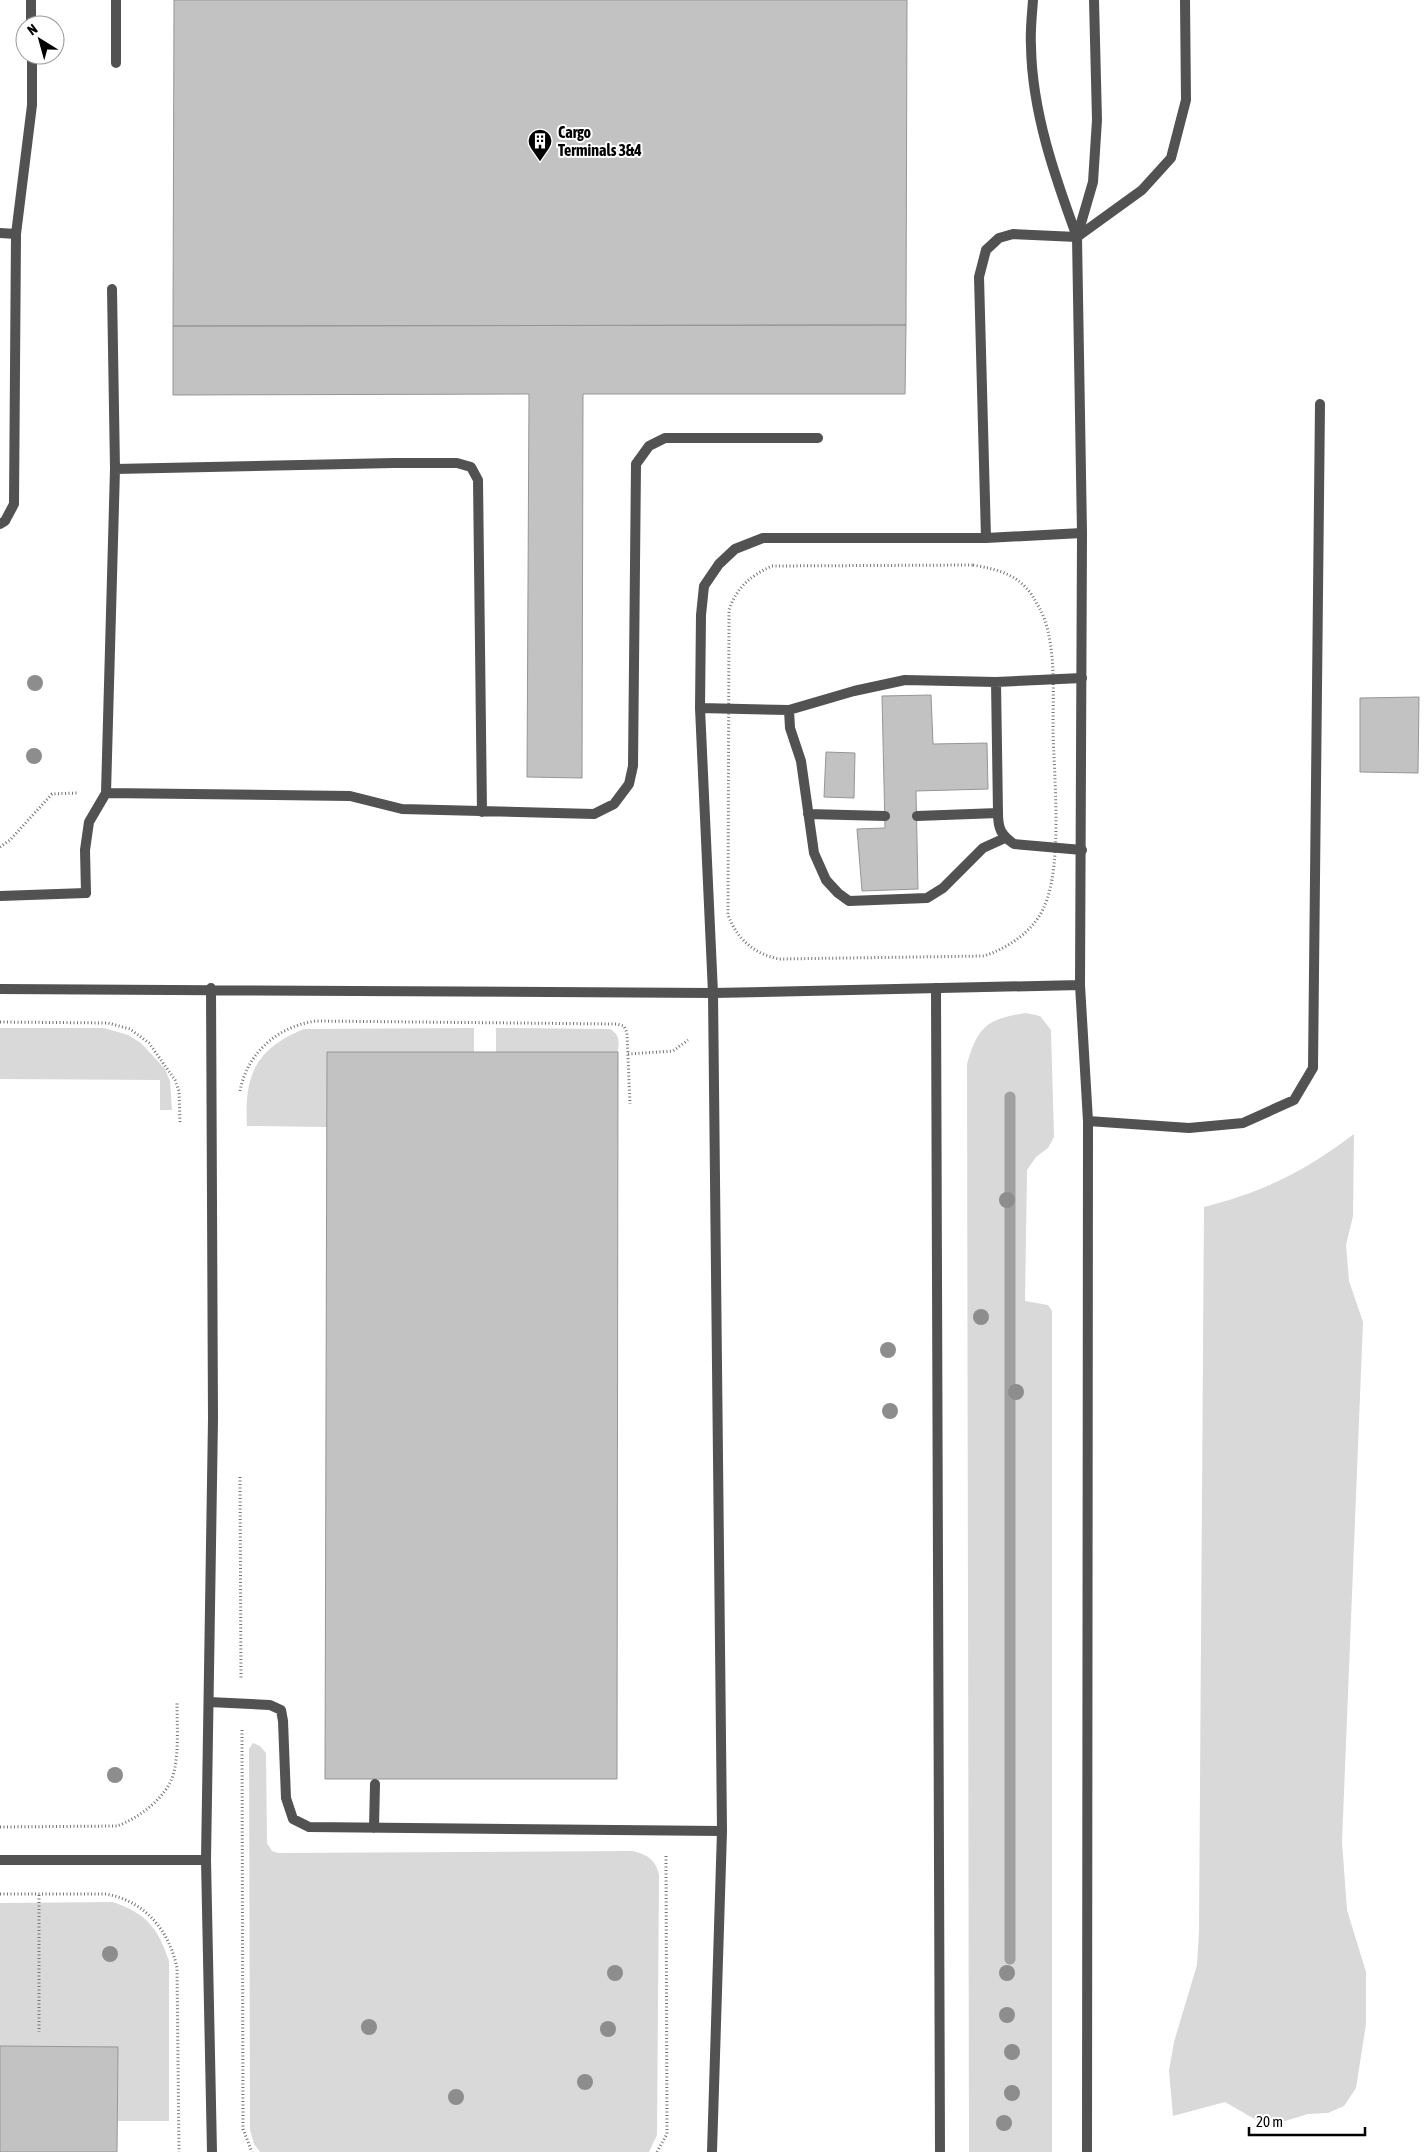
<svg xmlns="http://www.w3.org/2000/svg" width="1424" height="2152" font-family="'Asap Condensed',sans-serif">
<rect width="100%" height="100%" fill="#fff"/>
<path fill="#d9d9d9" d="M1026 1013 1040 1016 1051 1030 1054 1137 1048 1148 1036 1157 1027 1170 1025 1301 1048 1305 1052 1311V2152H969L967 1064C978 1026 987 1019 1026 1013Z
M0 1028H104L128 1035 141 1043 165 1069 170 1081 172 1110H160V1080L0 1079Z
M474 1028V1052H327V1127L247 1126C244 1076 255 1049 304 1029Z
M496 1028 610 1029C620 1035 619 1041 618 1052H496Z
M1354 1134 1353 1216 1346 1245 1349 1281 1363 1322 1342 1842 1347 1910 1366 1972V2024L1356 2088 1344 2106 1328 2113 1308 2114 1275 2124 1258 2121 1225 2102 1173 2116 1169 2071 1174 2042 1197 1965 1199 1931 1204 1207C1266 1191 1303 1172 1354 1134Z
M253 1743 260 1746 266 1753 267 1843 272 1851 278 1853 632 1851C646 1854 656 1859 659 1875L657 2135 649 2152H260L254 2144 250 2130 249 1749Z
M113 1902C147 1914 158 1928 169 1961V2121H118V2047L0 2046V1903Z"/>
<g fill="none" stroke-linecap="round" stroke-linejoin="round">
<path stroke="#a0a0a0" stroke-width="11" d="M1010 1097V1959"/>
</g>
<path fill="#c2c2c2" stroke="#969696" d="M174 0H907L906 325 173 326Z
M906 325 905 394H583L582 778 527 777 529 394 173 395V326Z
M931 695 933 744 987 743 988 789 916 791 918 889 862 891 857 829 885 828 882 696Z
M1419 697 1418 773 1360 772V698Z
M826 752 855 753 854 798 824 797Z
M327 1052H618L617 1779H325Z
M0 2046 118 2047 117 2152H0Z"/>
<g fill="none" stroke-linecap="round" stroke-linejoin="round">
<path stroke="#747474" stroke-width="3" stroke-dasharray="1 2.5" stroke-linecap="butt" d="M973 565C1002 570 1023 576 1037 604 1043 613 1047 625 1049 636 1055 666 1053 699 1053 730 1054 777 1063 866 1044 907 1034 931 1008 948 984 956L779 959C754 954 737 939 728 915L729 610C737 587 750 576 772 566Z
M0 847 10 840 52 794 77 793
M0 1022 108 1023 130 1029 149 1043 175 1080 179 1091 180 1124
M628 1054 673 1051 688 1040
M240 1091C247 1053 278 1026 316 1021L617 1024 624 1026 627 1033 630 1104
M240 1477 241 1679
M242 1730 243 2129 252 2152
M0 1827 117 1826C139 1818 168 1797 174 1772 179 1750 177 1725 177 1703
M0 1894H106C145 1901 169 1930 177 1968L179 2152
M39 1895V2032
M657 2152 667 2134 666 1855"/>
<path stroke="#525252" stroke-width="10" d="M31 0V25
M116 0V63
M0 233 16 234
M115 469 394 463H457L471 467 478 480 482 812
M0 524 5 521 14 504 16 234 32 105V55
M986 538 979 277 986 250 999 238 1013 234 1077 237 1142 190 1171 158 1186 100 1185 0
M996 682 998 813
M700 708 789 710 854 691 905 680 996 682 1082 678
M789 710 790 728 801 761 814 853 826 880 838 893 849 901 927 898 943 888 983 848 1005 838
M106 793 350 796 402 809 594 814 614 804 629 784 633 766 636 464 649 446 665 438H818
M808 814 885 816
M917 816 998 813C998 829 1001 835 1014 844L1082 850
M86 893 85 850 89 822 106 793 115 469 112 289
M1088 1121 1189 1128 1243 1123 1294 1100 1313 1068 1320 404
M209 1702 270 1705 281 1710 283 1721 286 1798 293 1819 309 1827 722 1831
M374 1828 375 1784
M712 2152 722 1831 713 993 700 708 701 615 704 586 719 564 735 549 763 538H986L1082 533"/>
<path stroke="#525252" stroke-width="10" d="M1033 0C1032 15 1030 31 1031 46 1032 112 1055 177 1077 237
M0 896 86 893
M936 988 940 2152
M0 989 713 993 1080 985
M0 1860H206L212 2152
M206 1860 213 1419 211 988
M1087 2152 1088 1121 1080 985 1082 533 1077 237 1093 182 1097 120 1094 0"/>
</g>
<g fill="#8d8d8d">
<circle cx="35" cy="683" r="8"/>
<circle cx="34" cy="756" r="8"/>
<circle cx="1007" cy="1200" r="8"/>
<circle cx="981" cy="1317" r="8"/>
<circle cx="888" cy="1350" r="8"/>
<circle cx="1016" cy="1392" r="8"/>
<circle cx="890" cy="1411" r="8"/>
<circle cx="115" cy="1775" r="8"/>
<circle cx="110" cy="1954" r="8"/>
<circle cx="615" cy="1973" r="8"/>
<circle cx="1007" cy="1973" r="8"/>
<circle cx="1007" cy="2015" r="8"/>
<circle cx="369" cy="2027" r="8"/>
<circle cx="608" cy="2029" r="8"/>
<circle cx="1012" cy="2052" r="8"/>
<circle cx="585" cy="2082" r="8"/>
<circle cx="1012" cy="2093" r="8"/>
<circle cx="456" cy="2097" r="8"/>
<circle cx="1004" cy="2123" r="8"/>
</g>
<defs>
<symbol id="building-pin" viewBox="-11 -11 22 30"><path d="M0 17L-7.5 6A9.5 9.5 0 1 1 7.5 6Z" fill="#000" stroke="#fff"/><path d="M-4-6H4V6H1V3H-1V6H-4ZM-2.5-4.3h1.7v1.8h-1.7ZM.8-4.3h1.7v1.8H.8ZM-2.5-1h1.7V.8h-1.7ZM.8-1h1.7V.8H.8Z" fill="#fff"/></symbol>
</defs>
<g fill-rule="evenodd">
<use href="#building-pin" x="526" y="127" width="28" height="38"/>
</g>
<g text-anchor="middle" stroke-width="4" stroke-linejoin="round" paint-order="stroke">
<g font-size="16" font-weight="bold" fill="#000" stroke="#fff" text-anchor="start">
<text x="558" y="138">Cargo<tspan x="558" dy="18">Terminals 3&amp;4</tspan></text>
</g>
</g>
<g transform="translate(40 40) rotate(323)"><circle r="24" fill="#ffffff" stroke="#999999"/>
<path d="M0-4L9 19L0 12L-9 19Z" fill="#000000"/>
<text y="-8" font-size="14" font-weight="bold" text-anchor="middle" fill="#000000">N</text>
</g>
<path d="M1249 2127v8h116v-8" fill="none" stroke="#000000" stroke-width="2.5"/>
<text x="1256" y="2127" font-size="15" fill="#000000" stroke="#ffffff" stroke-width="4" paint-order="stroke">20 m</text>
</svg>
